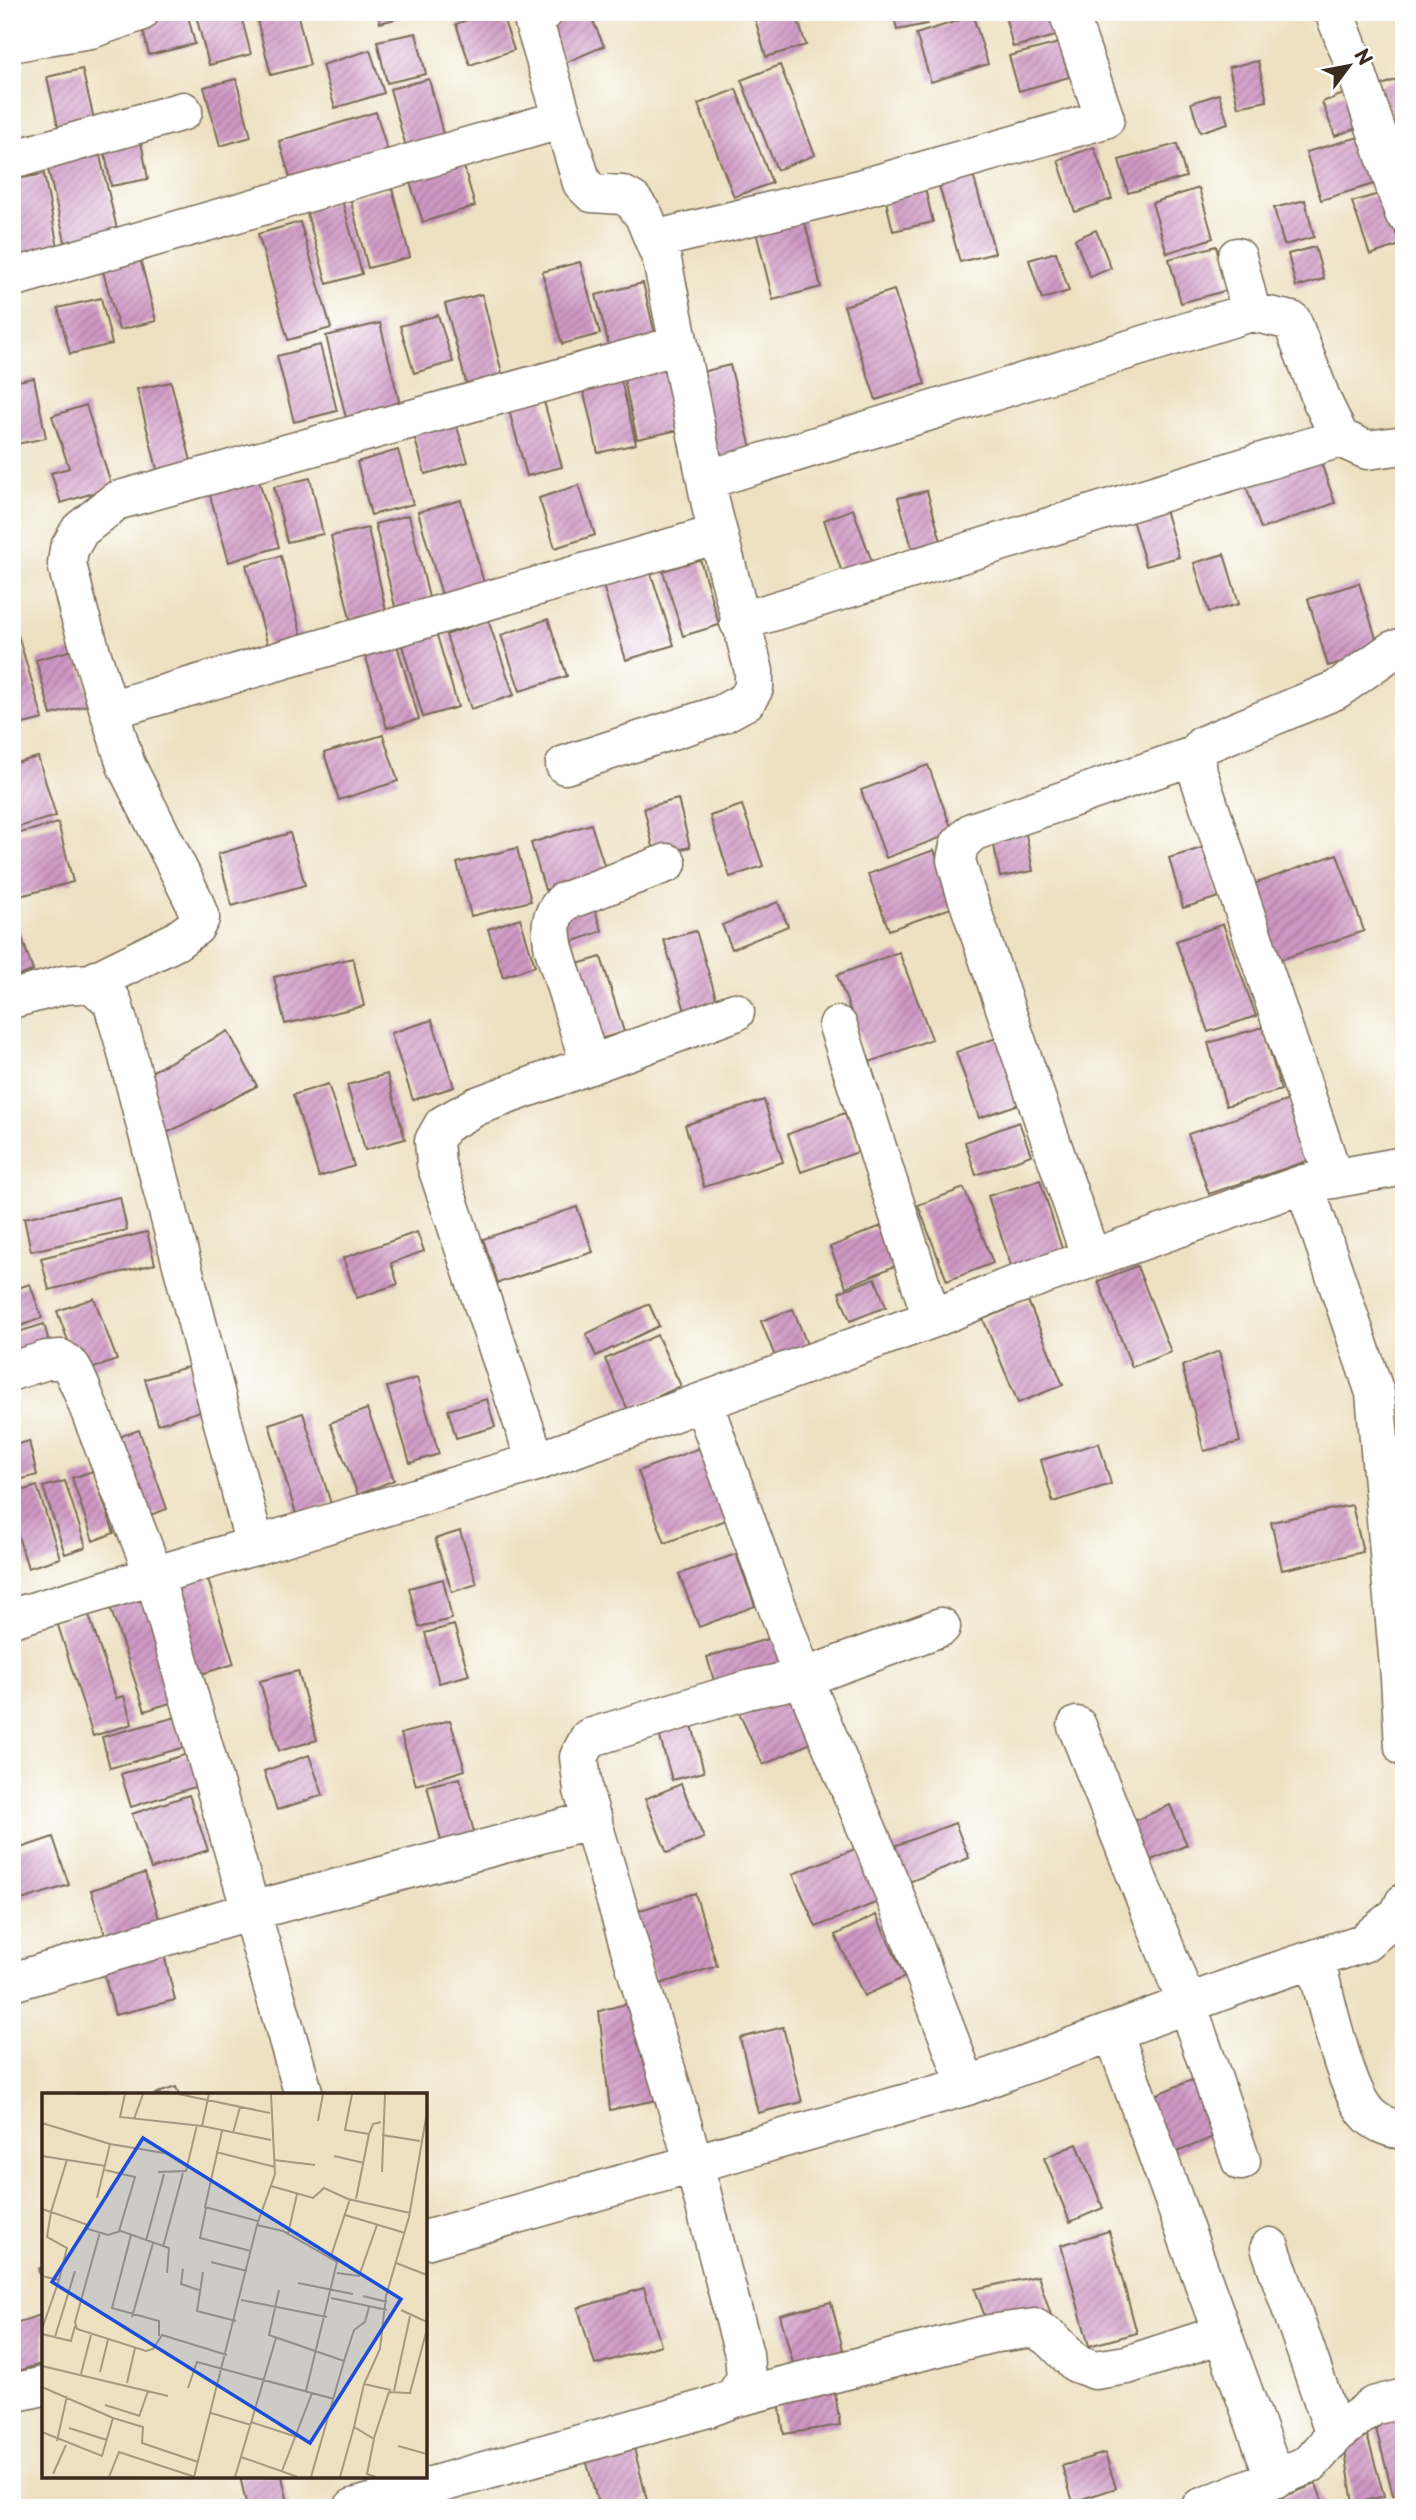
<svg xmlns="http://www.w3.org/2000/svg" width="1416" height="2520" font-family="'Playpen Sans',sans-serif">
<defs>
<pattern id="building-hatch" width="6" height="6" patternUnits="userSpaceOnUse" patternTransform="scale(1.75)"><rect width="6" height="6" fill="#cf98c4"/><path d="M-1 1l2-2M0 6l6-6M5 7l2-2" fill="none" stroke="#a97c9f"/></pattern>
</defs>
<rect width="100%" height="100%" fill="#fff"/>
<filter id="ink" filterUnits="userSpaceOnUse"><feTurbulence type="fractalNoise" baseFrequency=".0143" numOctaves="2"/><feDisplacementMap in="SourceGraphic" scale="14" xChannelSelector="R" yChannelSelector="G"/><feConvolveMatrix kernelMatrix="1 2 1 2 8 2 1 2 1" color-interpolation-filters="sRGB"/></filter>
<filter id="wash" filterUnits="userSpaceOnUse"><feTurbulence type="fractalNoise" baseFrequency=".00686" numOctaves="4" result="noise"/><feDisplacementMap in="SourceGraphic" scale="28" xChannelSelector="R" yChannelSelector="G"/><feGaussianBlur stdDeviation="1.57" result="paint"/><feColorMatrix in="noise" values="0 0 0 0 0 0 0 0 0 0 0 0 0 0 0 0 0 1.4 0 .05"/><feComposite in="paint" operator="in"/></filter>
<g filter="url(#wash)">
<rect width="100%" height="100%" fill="#ede1c2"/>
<g id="blocks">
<path fill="url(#building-hatch)" d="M165 12H187L195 44 149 55 140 18Z
M195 12H240L251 54 209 65Z
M287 12H297L310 65 271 75 257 20Z
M377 12H416V13L380 23Z
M488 12H501L514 50 470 65 456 24Z
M564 12H589L604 46 565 63 546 20Z
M753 12H795L806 45 766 57Z
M893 12H925L927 24 897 30Z
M1004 12H1050L1056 36 1013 47Z
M973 16 988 64 931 82 916 34Z
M416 33 426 74 387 83 377 41Z
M1059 43 1069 77 1019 91 1009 56Z
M370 50 384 93 335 108 322 65Z
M1258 61 1267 101 1238 107 1229 67Z
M780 65 815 155 777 170 741 80Z
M82 69 95 123 59 131 47 77Z
M1404 77V122L1395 126 1379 86Z
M236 79 251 137 220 146 204 87Z
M429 79 444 138 406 147 390 89Z
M736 89 772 183 734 197 698 104Z
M1349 92 1362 126 1335 136 1322 102Z
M1219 94 1228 123 1200 132 1191 103Z
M376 112 389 156 292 184 279 141Z
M138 125 148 179 111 186 101 131Z
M1363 136 1377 183 1321 200 1306 152Z
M97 143 120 242 68 254 45 156Z
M1177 144 1186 177 1128 193 1119 160Z
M1094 147 1112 199 1075 212 1058 160Z
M463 163 475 206 423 222 409 179Z
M970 164 995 253 960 262 936 174Z
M44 174 58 248 17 256 12 230V180Z
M392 188 410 257 368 268 350 198Z
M925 188 933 222 893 231 885 197Z
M1199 188 1213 238 1167 253 1152 203Z
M1382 193 1400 245 1370 255 1352 202Z
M342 200 362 274 327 284 306 210Z
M1305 200 1314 237 1284 245 1274 208Z
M804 219 821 287 773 300 756 232Z
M300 222 331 328 288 340 258 234Z
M1096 230 1111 268 1090 277 1075 239Z
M1216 246 1228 290 1181 303 1169 259Z
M1315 247 1324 279 1296 287 1288 254Z
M1056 252 1069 291 1042 299 1029 260Z
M139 254 156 321 119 330 101 264Z
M580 262 600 334 562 344 542 272Z
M643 283 656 339 610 350 596 295Z
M894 290 925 384 876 400 844 306Z
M482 294 503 377 467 386 445 304Z
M101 298 112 344 70 354 58 308Z
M438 315 453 362 414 373 400 326Z
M380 323 401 409 347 422 326 336Z
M320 345 337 411 294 422 277 356Z
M667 357 683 429 637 439 621 366Z
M730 365 752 452 709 464 686 376Z
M619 371 636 444 598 453 581 380Z
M34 378 46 438 12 445V382Z
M171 382 192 465 158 473 137 389Z
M540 387 562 467 527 476 505 396Z
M86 405 112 487 61 503 51 473 69 468 52 416Z
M453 414 468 462 425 474 411 426Z
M398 450 413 504 371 515 357 462Z
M1318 454 1335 503 1261 529 1244 480Z
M256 471 279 547 229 562 207 485Z
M310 478 323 534 287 542 274 487Z
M579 485 595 535 555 548 539 498Z
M927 491 941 541 912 548 898 498Z
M1160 493 1179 557 1146 566 1127 503Z
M461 500 485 587 443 599 418 512Z
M853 509 875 570 845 581 824 520Z
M409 515 432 610 398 619 375 524Z
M368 528 386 611 350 619 331 536Z
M1224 554 1239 604 1209 612 1194 563Z
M281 556 302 637 268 646 246 565Z
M700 559 719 625 683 636 663 571Z
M647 561 674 645 626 660 600 576Z
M1359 583 1380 651 1328 666 1308 599Z
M12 615 43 719 12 727Z
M548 619 567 676 520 691 501 635Z
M488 620 514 695 471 709 446 635Z
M434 625 458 707 423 717 399 635Z
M396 642 419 719 387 728 364 651Z
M76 649 91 704 51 715 36 660Z
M383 735 398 781 339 800 324 753Z
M38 757 56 816 12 829V764Z
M928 765 953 833 886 858 861 790Z
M678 799 690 847 655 855 644 808Z
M742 805 763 866 730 877 710 816Z
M58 823 73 882 20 896 12 867V835Z
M591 824 606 871 545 890 531 843Z
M1025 829 1033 871 1000 877 992 835Z
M290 833 305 885 232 906 218 854Z
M1205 847 1219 897 1183 908 1169 858Z
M517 848 531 901 471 916 457 863Z
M934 850 954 907 889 930 868 874Z
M1337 854 1364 931 1277 961 1251 885Z
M591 899 602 931 569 943 558 910Z
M778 902 788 926 732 949 722 925Z
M12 908 33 971 12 978Z
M520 918 535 966 503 977 488 929Z
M1223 924 1256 1016 1208 1032 1176 941Z
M696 931 717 1001 685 1011 664 940Z
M899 952 932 1039 870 1062 837 975Z
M601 957 624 1032 586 1043 564 968Z
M353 958 364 1006 285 1024 274 977Z
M432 1020 454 1087 413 1100 391 1033Z
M1263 1027 1281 1090 1226 1106 1208 1043Z
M228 1031 257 1086 148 1143 119 1089Z
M1002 1036 1025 1102 979 1118 956 1052Z
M387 1074 405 1139 365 1150 347 1085Z
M328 1084 354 1166 319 1177 293 1095Z
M764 1100 783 1162 704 1187 685 1125Z
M1289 1100 1310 1160 1209 1194 1188 1134Z
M845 1113 858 1152 801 1172 788 1134Z
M1019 1122 1031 1155 976 1175 965 1142Z
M1040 1180 1063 1252 1012 1269 988 1196Z
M964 1188 993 1263 947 1281 918 1205Z
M120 1197 127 1230 31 1251 24 1218Z
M577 1207 593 1252 498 1283 483 1239Z
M881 1226 897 1265 846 1287 830 1247Z
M147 1232 155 1264 49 1290 41 1258Z
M417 1232 424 1251 391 1263 398 1284 357 1298 343 1258Z
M1137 1266 1171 1352 1132 1367 1098 1281Z
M875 1278 886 1307 850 1321 839 1292Z
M30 1284 42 1318 12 1329V1290Z
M94 1298 117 1360 80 1373 57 1311Z
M1028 1301 1063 1385 1018 1403 983 1319Z
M649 1304 659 1326 596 1356 586 1334Z
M793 1309 808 1347 776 1359 761 1321Z
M44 1324 49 1342 12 1353V1334Z
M657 1335 681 1386 628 1410 605 1359Z
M1219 1351 1240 1442 1204 1451 1182 1366Z
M191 1366 204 1410 158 1424 145 1379Z
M417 1378 439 1454 410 1463 387 1387Z
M487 1399 495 1427 456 1438 448 1410Z
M367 1409 394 1480 358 1495 330 1423Z
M303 1413 331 1504 296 1514 269 1424Z
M139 1430 167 1509 142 1518 113 1439Z
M29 1441 37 1475 12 1482V1446Z
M1099 1443 1111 1484 1053 1502 1041 1460Z
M702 1447 729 1519 665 1543 638 1471Z
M93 1471 114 1533 93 1541 72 1478Z
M65 1481 86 1547 65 1554 43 1487Z
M37 1486 60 1558 28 1568 12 1516V1494Z
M1352 1505 1363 1552 1282 1570 1271 1522Z
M460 1531 477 1584 452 1592 435 1539Z
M736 1554 755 1606 699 1627 679 1574Z
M206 1573 234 1664 198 1675 170 1584Z
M443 1579 452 1619 419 1627 409 1588Z
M143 1593 179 1700 145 1711 109 1604Z
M88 1612 116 1698 124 1696 132 1724 93 1736 57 1622Z
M454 1625 469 1675 439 1683 425 1633Z
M774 1637 785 1671 717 1691 707 1657Z
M298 1671 317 1740 279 1751 260 1681Z
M798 1686 822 1738 763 1765 739 1713Z
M180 1716 189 1746 110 1768 102 1737Z
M690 1717 704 1772 672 1780 657 1727Z
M450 1720 465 1770 416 1785 401 1734Z
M191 1753 201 1785 131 1807 121 1774Z
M309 1755 323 1795 277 1810 264 1771Z
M460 1778 478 1848 445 1856 427 1786Z
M681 1784 704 1838 667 1853 645 1799Z
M189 1795 208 1850 151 1869 132 1814Z
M1170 1805 1187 1845 1142 1864 1125 1825Z
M955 1823 969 1858 899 1886 884 1850Z
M53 1837 69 1885 12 1903V1851Z
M857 1848 878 1902 816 1927 793 1874Z
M145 1873 161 1924 107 1941 91 1890Z
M695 1893 717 1966 657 1985 634 1912Z
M876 1915 905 1977 864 1996 835 1935Z
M162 1946 175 2000 115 2015 101 1962Z
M633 2002 666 2098 610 2110 599 2011Z
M783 2027 802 2102 758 2113 740 2038Z
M1192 2080 1216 2136 1165 2157 1142 2100Z
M176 2087 179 2095H156L155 2094Z
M1077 2144 1103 2208 1070 2222 1044 2158Z
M1109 2231 1137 2333 1089 2346 1061 2245Z
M44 2267V2285H43L38 2269Z
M1038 2276 1051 2315 989 2328 975 2289Z
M644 2288 661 2345 595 2365 578 2308Z
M831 2302 845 2357 795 2370 780 2315Z
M44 2314V2363L12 2373V2324Z
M834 2387 840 2425 784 2434 778 2396Z
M1404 2404V2493L1393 2495 1372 2413Z
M630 2432 647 2500 615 2508H599L582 2444Z
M1367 2435 1384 2496 1353 2504 1344 2444Z
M1105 2453 1116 2488 1073 2502 1062 2466Z
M240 2476H282L289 2508H247Z
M1316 2484 1325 2508H1253Z"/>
</g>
</g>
<g filter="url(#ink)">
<use href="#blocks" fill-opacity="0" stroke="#796a57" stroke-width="2"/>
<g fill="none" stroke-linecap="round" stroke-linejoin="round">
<defs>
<path id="minor" d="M36 12 47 36 91 29 140 12
M544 12 533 19 582 183 592 193 622 195 633 201 644 216 662 260 712 510 754 671V688L746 701 722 714 565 765
M1334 12 1352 58 1404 213
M12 43 47 36
M12 160 183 111
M654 240 849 192 1105 119 1068 12
M1237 257 1251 312 1292 321 1322 401 1340 438 1367 450 1404 445
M12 278 563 119
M706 480 1251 312
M739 622 1340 438
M109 710 718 534
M91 983 176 941 195 927 200 918 193 899 126 765 79 613 67 564 69 549 80 530 116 501 679 345
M12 999 64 985 91 983 112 1001 125 1045 255 1546
M838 1026 932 1319
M590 1065 554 949C550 929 549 917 563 902L667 863
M1334 1179 1198 773 1196 755 1203 745 1336 690 1393 650 1404 647
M1304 1184 1375 1393 1400 1678 1404 1747
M1091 1258 965 891 956 860 959 845 972 832 1196 755
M12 1371 47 1360 61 1359 72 1368 81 1388 154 1575 304 2095
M703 1402 803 1678 892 1888 967 2086
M536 1462 436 1164 434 1141 443 1125 477 1106 735 1012
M12 1618 536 1462 932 1319 1004 1289 1304 1184 1404 1166
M1077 1726 1187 2004 1241 2161
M1315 1960C1326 1996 1344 2091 1369 2115 1378 2124 1392 2129 1404 2130
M12 1982 251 1911 593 1820
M1113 2032 1275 2479
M425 2240 967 2086 1254 1979 1363 1943 1399 1914 1404 1903
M1270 2247 1335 2435
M12 2393 44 2386
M734 2398 990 2334 1035 2328 1053 2340 1076 2363 1095 2370 1127 2365 1222 2334
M353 2508 708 2408 734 2398 746 2378 744 2354 694 2164 583 1790 579 1757 589 1738 747 1690 803 1678 941 1627
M1200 2508 1310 2464 1335 2435 1373 2406 1404 2398"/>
</defs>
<use href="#minor" stroke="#796a57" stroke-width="41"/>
<use href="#minor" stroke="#fff" stroke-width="38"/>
</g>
</g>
<g transform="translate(42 2093)">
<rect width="385" height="385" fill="#ede1c2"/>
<path fill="none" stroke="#a69880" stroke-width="2" d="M33 1H66M83 1 78 24 160 33M136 1 228 20M167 1 160 33 229 47M310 1 303 37 327 41M92 26 101 1M276 28 281 1M0 30 68 51 55 105M180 38 163 114 216 128M191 40 198 14M340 42 378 48M68 51 128 61M174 59 233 74M0 63 64 73M292 63 322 70M25 67 9 119 46 132V136L66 142 79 138 127 155 125 180M232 67 273 72M63 77 93 84 77 138M116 79 144 78 155 32M340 79 343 1M229 93 271 105 282 95 306 106 368 120M314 106 327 41 331 31 339 29M164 115 158 145 209 158M0 116 9 119 5 144 25 155 17 187 0 183M303 122 363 140M215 132 241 138 295 169 264 298M58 139 33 229 35 236 104 258 111 256 120 242 185 262M246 141 255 101M89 142 70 215 117 228V243M104 148 122 81M121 154 141 80M289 163 308 106M169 169 205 178M354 170 385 182M141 176 139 191 157 197M161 179 155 218 194 228M295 180 317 183 335 132M256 190 311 201M237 197 227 242 302 268 269 384M321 203 345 209M289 205 345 217M199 207 285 224M359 217 385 229M90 224 111 150M0 236 17 187M0 241 29 248 33 233M13 244 33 178M302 268 312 237 323 229 327 214M0 273 126 303M58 279 66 247M39 281 49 242M85 290 93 255M322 291 349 297M0 294 71 325 101 334 100 350 156 369M146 295 155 269 292 306M352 298 368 223M63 312 98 323M169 320 209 332M97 324 106 298M209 329 255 344M312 334 322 291 338 256 344 203 367 124 385 19M27 335 65 347M0 339 60 363 71 325M332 345 347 299 368 300 385 236M15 348 25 303M356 353 385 361M199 364 256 384M240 378 270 300M11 381 24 352M67 384 77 359 153 384M152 384 215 132 233 81 229 1M193 384 234 245M298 384 312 334 332 346 325 381 334 384"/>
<path fill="#1d4ed8" fill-opacity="0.15" stroke="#1d4ed8" stroke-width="3.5" d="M101 45 359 206 268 350 10 189Z"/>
<rect width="385" height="385" fill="none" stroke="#3b2a1e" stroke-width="3.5"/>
</g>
<rect width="1416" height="2520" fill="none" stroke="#fff" stroke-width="42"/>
<g transform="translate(1349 66) rotate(58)" stroke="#ffffff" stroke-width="5" paint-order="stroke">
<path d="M0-5L12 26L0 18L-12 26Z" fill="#3b2a1e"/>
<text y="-10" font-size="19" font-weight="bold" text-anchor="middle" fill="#3b2a1e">N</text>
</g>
</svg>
